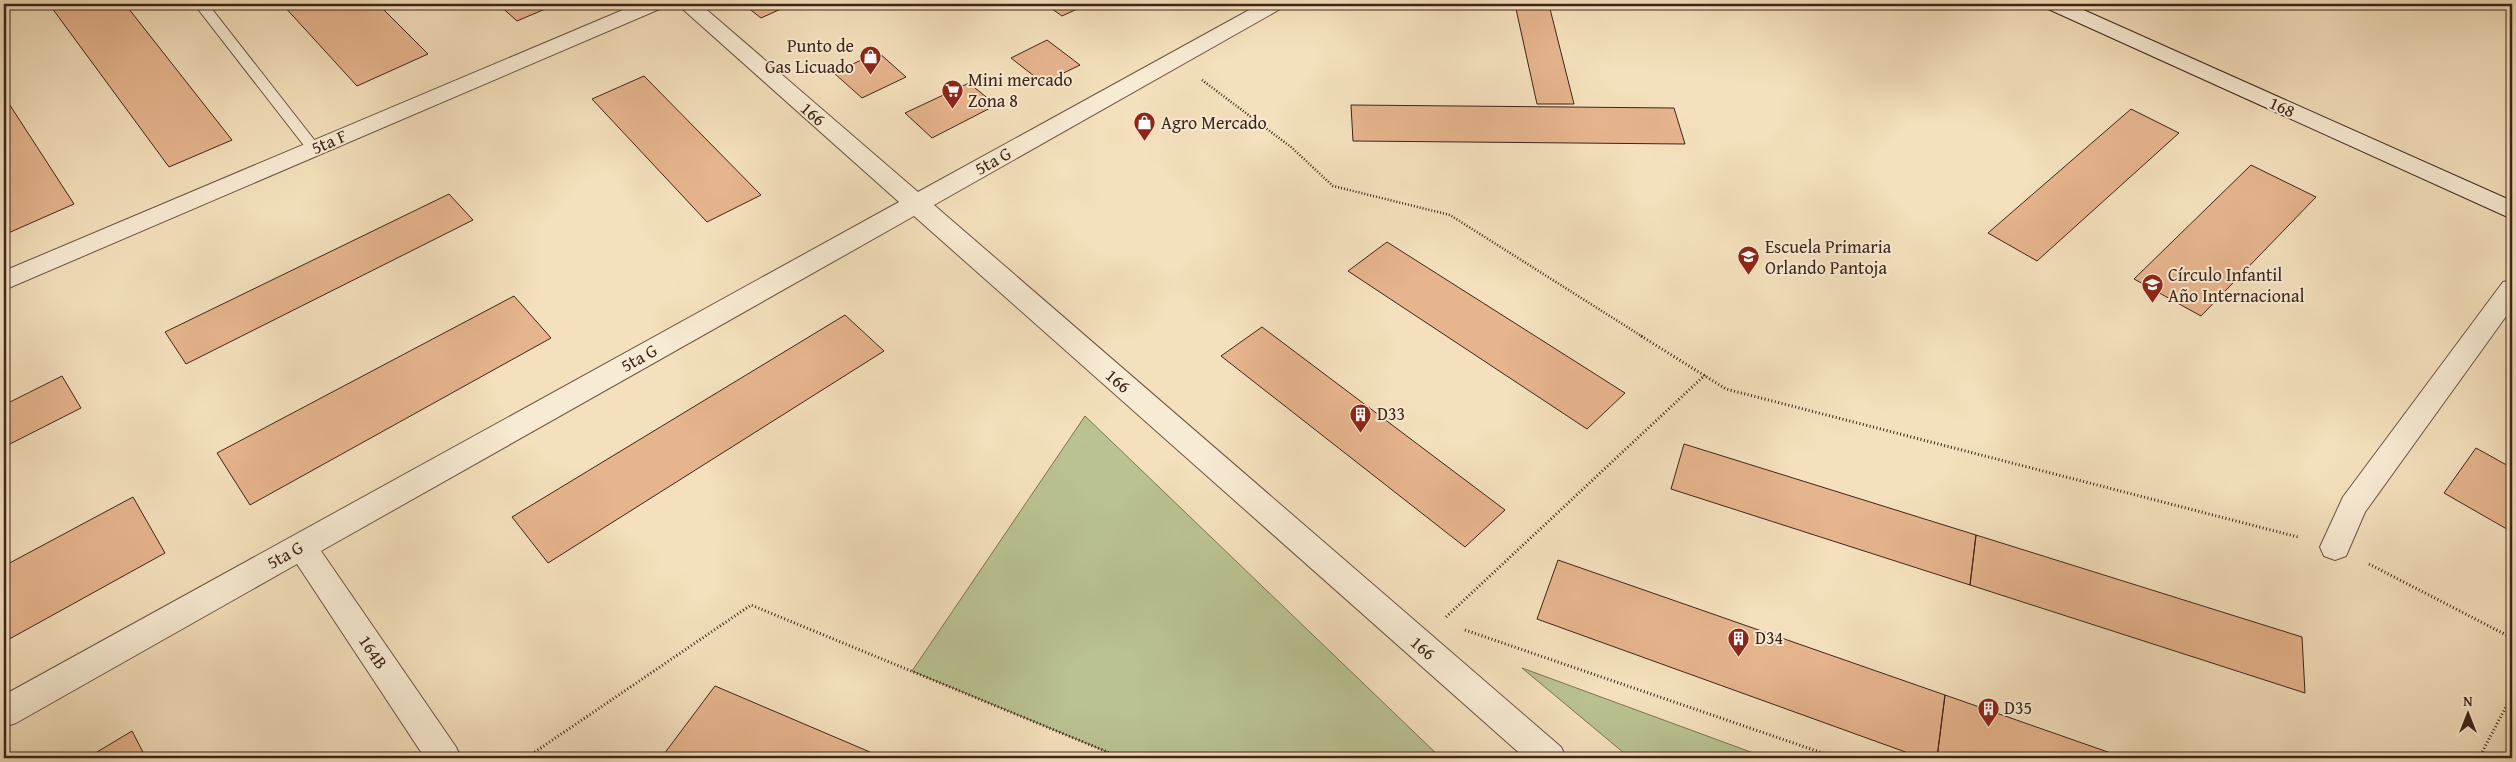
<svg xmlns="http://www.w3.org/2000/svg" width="2516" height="762" font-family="'Gentium Book Plus',serif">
<rect width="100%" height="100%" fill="#f4e0bc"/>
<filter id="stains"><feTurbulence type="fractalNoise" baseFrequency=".004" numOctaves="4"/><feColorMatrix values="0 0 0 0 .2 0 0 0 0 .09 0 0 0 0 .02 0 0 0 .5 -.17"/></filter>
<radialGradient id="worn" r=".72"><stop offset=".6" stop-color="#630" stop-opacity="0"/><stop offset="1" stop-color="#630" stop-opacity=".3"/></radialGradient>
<path fill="#bac291" stroke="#7c7355" d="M1085 416 1441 758H1122L912 671Z
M1522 668 1767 758H1630Z"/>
<path fill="#e6b48d" stroke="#3f2419" d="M49 4H125L232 140 169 167Z
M282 4H378L428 54 357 86Z
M498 4H557L517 21Z
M743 4H792L761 18Z
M1045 4H1088L1062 16Z
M1463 4H1829L1831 9 1463 8Z
M1516 9H1550L1574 104H1537Z
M1047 40 1080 65 1043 83 1011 58Z
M878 52 906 77 862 98 834 73Z
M644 76 761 195 707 222 592 99Z
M969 83 996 105 932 138 905 113Z
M4 96 74 204 6 234 4 230Z
M1351 105 1674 108 1685 144 1353 141Z
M2131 109 2179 133 2037 261 1988 233Z
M2251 165 2316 197 2201 316 2134 279Z
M449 194 473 220 186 364 165 332Z
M1387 242 1625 393 1587 429 1348 271Z
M514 296 551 338 250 505 217 453Z
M845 315 884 351 548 563 512 517Z
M1262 327 1505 510 1465 547 1221 356Z
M62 376 81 408 4 447V405Z
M1684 444 1976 535 1970 585 1671 489Z
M2476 448 2512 468V532L2444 493Z
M133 497 165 553 4 642V566Z
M1976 535 2302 637 2305 693 1970 585Z
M1558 560 1945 695 1937 758H1922L1537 619Z
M715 686 884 758H661Z
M1945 695 2125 758H1937Z
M132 731 146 758H87Z"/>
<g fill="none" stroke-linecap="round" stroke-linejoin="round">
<defs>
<path id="lane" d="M194 4H208L319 146 322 149 319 152H309Z"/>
<path id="street" d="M637 4H666L662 8 4 290V271Z
M677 4H700L918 192 1260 4H1285L1282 8 934 205 1561 747 1566 758H1525L914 216 321 551 456 747 461 758H425L297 564 16 723 4 727V695L899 202Z
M2512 280V308L2365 512 2346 556 2335 560 2324 556 2320 547 2343 497 2503 282Z"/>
<path id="secondary" d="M2042 4H2070L2512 201V219L2046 8Z"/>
</defs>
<use href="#lane" stroke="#6c5342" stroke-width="2"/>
<use href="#street" stroke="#6c5342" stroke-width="2"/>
<use href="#secondary" stroke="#3f2419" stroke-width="2"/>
<path stroke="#3f2419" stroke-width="2.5" stroke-dasharray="1 2" stroke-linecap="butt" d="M1202 80 1291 147 1333 186 1450 215 1643 337"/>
<path stroke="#3f2419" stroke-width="3" stroke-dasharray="1 2.5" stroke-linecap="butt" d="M1641 336 1726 389 2298 537
M2369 564 2512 638
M1446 617 1705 375
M1465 630 1837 758
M526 758 751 605 1122 758
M2479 758 2508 703 2512 681"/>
<use href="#lane" fill="#f8ebd3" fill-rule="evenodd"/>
<use href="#street" fill="#f8ebd3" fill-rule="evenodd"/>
<use href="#secondary" fill="#f8ebd3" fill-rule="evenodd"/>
</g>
<defs>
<symbol id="shop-pin" viewBox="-11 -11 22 30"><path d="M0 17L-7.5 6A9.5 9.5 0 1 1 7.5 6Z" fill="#8f2418" stroke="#f8ebd3"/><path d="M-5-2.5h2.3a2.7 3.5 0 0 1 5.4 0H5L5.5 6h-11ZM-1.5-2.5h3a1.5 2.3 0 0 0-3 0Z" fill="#fff"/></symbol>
<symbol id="supermarket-pin" viewBox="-11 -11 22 30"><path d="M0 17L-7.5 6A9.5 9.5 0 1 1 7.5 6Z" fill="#8f2418" stroke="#f8ebd3"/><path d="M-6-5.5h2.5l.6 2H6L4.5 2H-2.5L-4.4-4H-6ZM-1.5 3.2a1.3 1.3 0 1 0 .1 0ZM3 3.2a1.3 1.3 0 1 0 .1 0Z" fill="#fff"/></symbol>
<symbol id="school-pin" viewBox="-11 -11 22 30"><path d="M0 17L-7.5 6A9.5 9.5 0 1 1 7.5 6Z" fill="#8f2418" stroke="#f8ebd3"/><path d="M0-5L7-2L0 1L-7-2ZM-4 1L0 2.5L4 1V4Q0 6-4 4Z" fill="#fff"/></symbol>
<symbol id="building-pin" viewBox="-11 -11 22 30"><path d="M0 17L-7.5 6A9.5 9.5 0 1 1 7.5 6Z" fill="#8f2418" stroke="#f8ebd3"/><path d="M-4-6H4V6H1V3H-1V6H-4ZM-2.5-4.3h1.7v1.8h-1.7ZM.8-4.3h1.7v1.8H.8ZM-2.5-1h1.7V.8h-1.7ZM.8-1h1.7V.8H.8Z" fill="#fff"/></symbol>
</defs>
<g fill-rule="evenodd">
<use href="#shop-pin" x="858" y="44" width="25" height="34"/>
<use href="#supermarket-pin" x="940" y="78" width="25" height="34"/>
<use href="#shop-pin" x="1132" y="110" width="25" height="34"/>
<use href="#school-pin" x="1736" y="244" width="25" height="34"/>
<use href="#school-pin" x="2140" y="272" width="25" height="34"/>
<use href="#building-pin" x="1348" y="402" width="25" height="34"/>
<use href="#building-pin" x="1726" y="626" width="25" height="34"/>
<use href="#building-pin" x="1976" y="696" width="25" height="34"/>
</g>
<g text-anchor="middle" stroke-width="4" stroke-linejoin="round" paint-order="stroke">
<g font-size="18" fill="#3f2419" stroke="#f8ebd3" text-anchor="start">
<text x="854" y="52" text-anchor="end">Punto de<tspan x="854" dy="21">Gas Licuado</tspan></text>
<text x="968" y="86">Mini mercado<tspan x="968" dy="21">Zona 8</tspan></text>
<text x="1161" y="129">Agro Mercado</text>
<text x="1765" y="253">Escuela Primaria<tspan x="1765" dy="21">Orlando Pantoja</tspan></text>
<text x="2168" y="281">Círculo Infantil<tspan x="2168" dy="21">Año Internacional</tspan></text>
<text x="1377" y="420">D33</text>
<text x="1755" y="644">D34</text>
<text x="2004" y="714">D35</text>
</g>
<g font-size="18" fill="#3f2419" stroke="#f8ebd3">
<text transform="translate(2282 107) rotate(24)" y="6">168</text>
<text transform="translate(813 114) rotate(41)" y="6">166</text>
<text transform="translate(329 142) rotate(-23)" y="6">5ta F</text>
<text transform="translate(993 161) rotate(-29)" y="6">5ta G</text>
<text transform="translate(639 358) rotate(-29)" y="6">5ta G</text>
<text transform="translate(1118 381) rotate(41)" y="6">166</text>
<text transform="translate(285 555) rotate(-29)" y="6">5ta G</text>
<text transform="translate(1423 648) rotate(41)" y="6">166</text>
<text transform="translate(373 652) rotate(56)" y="6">164B</text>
</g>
</g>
<rect width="2516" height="762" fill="none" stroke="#f4e0bc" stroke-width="20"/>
<rect x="5" y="5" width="2506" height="752" fill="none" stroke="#3f2419" stroke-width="2.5"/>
<rect x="10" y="10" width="2496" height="742" fill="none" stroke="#3f2419"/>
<g transform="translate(2468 714)" stroke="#f8ebd3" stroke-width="4" paint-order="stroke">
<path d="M0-4L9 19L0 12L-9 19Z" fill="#3f2419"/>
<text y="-8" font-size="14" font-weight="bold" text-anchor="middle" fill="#3f2419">N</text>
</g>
<rect width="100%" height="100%" filter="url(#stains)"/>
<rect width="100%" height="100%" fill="url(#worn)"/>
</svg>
